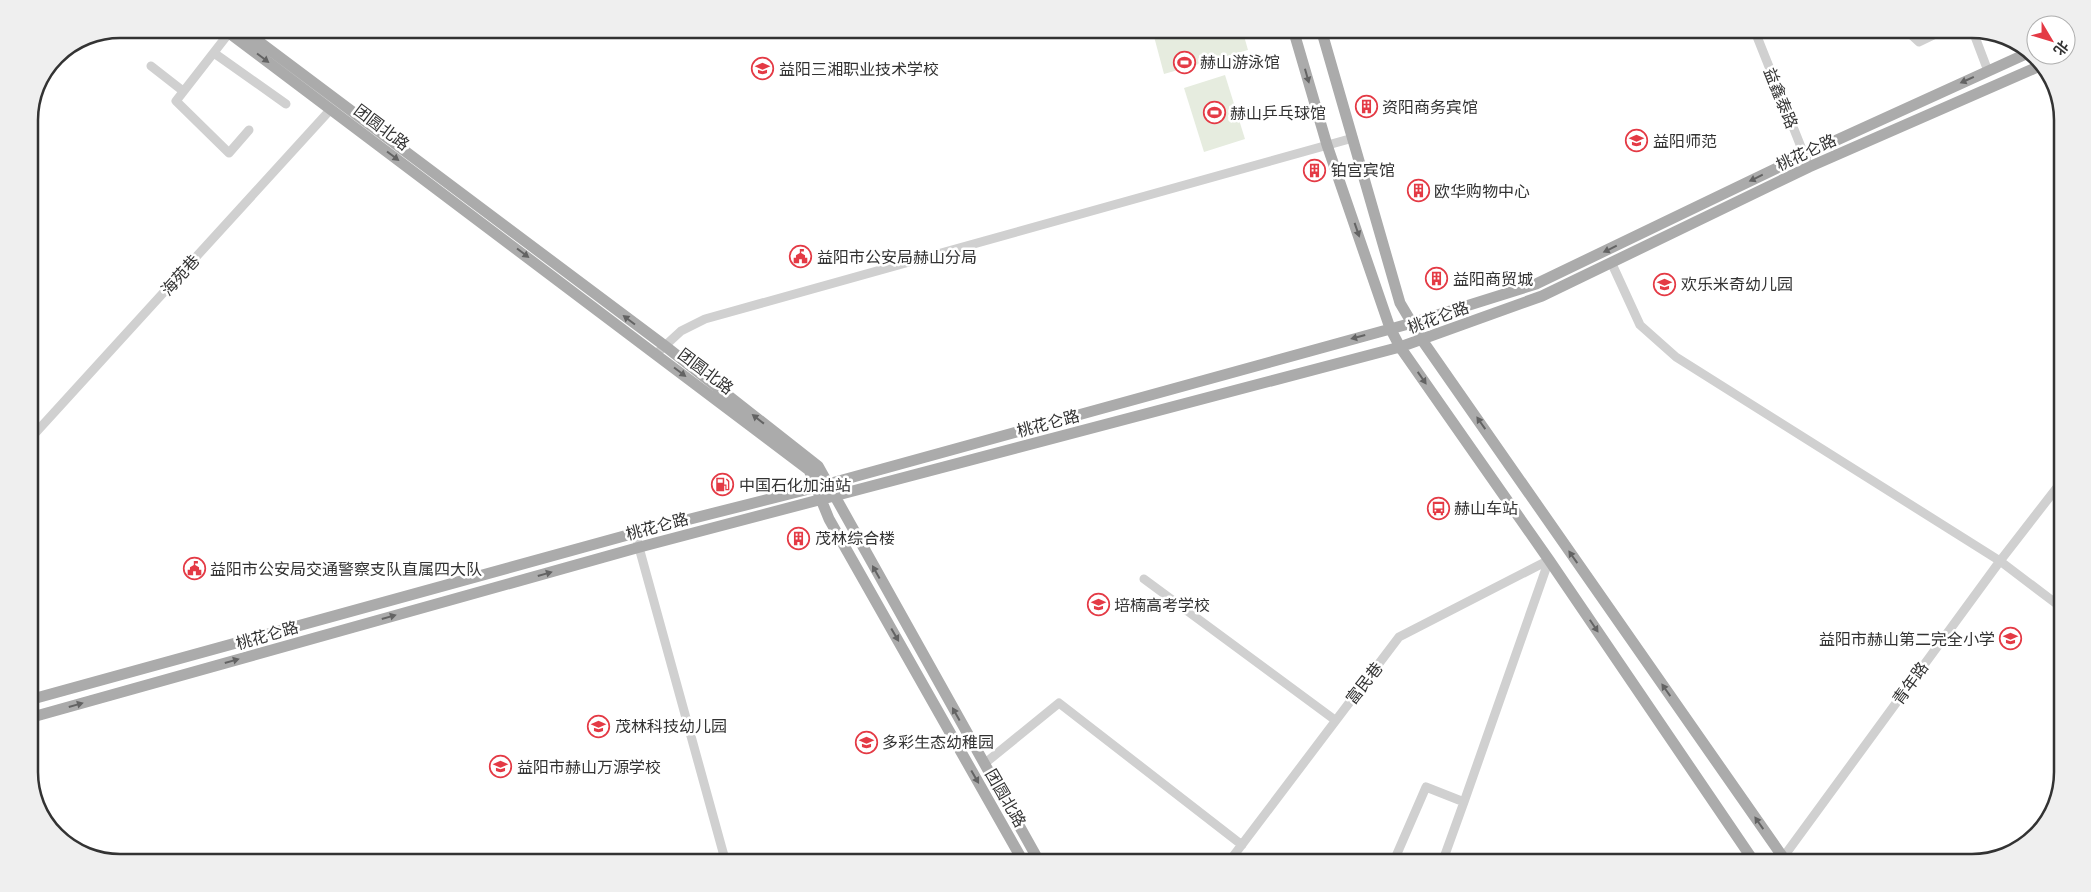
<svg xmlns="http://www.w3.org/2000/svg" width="2091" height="892" font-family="Ubuntu,'Noto Sans SC',sans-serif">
<rect width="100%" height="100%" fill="#fff"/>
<path fill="#e6ecdf" d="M1152 29H1242L1248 50 1164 74Z
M1225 75 1245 139 1204 152 1184 88Z"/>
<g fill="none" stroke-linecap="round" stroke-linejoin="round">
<path stroke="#d0d0d0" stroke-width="9" d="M1754 29 1809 167
M1905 29 1919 42 1946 29
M1969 29 1974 34 1988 71
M229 33 176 101 229 153 249 130
M214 53 286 104
M151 66 183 91
M1612 264 1640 325 1676 357 2000 561 2062 608
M656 354 681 331 705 319 1353 138
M29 440 331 109
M635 533 726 863
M29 548 31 550
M1144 579 1335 720
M984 764 1059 703 1242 845
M1464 802 1549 560
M1228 863 1399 637 1549 560
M1393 863 1426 787 1464 802 1442 863
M1779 863 2000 561 2062 481"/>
<path stroke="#ababab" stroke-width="11" d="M224 29 809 470 829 519 1024 863
M242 29 665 346 818 466 1040 863
M1293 29 1327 145 1390 328 1400 347 1549 560 1755 863
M1321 29 1400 303 1422 340 1787 863
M29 700 635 533 817 487 1412 323 1536 284 1804 155 2028 53
M29 718 640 547 1400 347 1542 296 1809 167 2042 65"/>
</g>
<defs><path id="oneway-solid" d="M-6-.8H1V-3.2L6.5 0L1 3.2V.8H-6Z" transform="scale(1.25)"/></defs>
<g fill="#636363">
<use href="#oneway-solid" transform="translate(263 58) rotate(37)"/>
<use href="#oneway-solid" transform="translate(1307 76) rotate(74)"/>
<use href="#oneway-solid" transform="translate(1967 80) rotate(156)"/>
<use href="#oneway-solid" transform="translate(393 156) rotate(37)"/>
<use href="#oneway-solid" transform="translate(1756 178) rotate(154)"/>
<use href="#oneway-solid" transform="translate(1357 230) rotate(71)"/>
<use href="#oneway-solid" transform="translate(1610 249) rotate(154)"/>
<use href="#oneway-solid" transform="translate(523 253) rotate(37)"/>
<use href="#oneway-solid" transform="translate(629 320) rotate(-143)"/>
<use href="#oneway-solid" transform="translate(1358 337) rotate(165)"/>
<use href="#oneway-solid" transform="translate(680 372) rotate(37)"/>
<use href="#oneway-solid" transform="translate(1422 378) rotate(55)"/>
<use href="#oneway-solid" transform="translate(758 419) rotate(-142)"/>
<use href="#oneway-solid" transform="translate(1481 423) rotate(-125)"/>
<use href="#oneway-solid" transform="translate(1573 557) rotate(-125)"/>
<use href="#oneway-solid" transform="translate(876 572) rotate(-119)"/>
<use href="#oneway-solid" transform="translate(545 574) rotate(-16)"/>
<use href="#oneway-solid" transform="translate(389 617) rotate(-16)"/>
<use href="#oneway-solid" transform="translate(1594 626) rotate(56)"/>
<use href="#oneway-solid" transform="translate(895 635) rotate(60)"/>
<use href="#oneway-solid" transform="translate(232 661) rotate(-16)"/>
<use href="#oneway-solid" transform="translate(1666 690) rotate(-125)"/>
<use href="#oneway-solid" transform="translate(76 705) rotate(-16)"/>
<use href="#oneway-solid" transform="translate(956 714) rotate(-119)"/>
<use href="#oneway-solid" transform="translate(975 777) rotate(60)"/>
<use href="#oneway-solid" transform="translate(1759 823) rotate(-125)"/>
</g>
<defs>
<symbol id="stadium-ring" viewBox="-11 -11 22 22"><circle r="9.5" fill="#fff" stroke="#e43a45" stroke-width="1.5"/><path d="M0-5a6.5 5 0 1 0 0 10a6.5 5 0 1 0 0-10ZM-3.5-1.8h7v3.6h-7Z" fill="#e43a45"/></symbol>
<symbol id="school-ring" viewBox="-11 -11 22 22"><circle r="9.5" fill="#fff" stroke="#e43a45" stroke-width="1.5"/><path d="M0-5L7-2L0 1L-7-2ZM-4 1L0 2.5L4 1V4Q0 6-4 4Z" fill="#e43a45"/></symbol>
<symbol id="building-ring" viewBox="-11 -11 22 22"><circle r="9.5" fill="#fff" stroke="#e43a45" stroke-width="1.5"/><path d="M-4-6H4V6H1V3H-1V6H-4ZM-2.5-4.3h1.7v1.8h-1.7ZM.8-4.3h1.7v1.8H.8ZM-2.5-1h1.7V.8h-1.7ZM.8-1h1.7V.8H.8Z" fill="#e43a45"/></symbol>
<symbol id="civic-ring" viewBox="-11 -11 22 22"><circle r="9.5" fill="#fff" stroke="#e43a45" stroke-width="1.5"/><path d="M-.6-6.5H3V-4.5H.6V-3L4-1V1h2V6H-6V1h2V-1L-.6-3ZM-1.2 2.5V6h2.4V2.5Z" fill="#e43a45"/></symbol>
<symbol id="fuel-ring" viewBox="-11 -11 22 22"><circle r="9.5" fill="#fff" stroke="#e43a45" stroke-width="1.5"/><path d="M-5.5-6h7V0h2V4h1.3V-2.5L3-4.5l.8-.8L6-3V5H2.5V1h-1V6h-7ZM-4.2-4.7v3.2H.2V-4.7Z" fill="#e43a45"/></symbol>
<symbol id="bus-ring" viewBox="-11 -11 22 22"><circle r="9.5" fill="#fff" stroke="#e43a45" stroke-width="1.5"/><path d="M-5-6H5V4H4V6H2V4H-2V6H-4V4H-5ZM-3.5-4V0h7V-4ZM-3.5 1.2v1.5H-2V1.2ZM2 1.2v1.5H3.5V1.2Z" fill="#e43a45"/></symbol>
</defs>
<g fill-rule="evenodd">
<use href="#stadium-ring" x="1172" y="50" width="25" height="25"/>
<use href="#school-ring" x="750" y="56" width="25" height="25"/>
<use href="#building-ring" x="1354" y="94" width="25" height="25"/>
<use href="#stadium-ring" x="1202" y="100" width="25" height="25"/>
<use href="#school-ring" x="1624" y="128" width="25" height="25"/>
<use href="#building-ring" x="1302" y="158" width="25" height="25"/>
<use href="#building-ring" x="1406" y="178" width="25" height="25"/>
<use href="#civic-ring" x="788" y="244" width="25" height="25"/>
<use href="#building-ring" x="1424" y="266" width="25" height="25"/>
<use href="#school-ring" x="1652" y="272" width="25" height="25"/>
<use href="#fuel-ring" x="710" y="472" width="25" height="25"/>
<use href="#bus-ring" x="1426" y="496" width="25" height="25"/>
<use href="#building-ring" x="786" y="526" width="25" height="25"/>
<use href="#civic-ring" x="182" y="556" width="25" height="25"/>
<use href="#school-ring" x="1086" y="592" width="25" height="25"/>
<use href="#school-ring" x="1998" y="626" width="25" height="25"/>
<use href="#school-ring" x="586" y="714" width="25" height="25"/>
<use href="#school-ring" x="854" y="730" width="25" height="25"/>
<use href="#school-ring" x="488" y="754" width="25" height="25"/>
</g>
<g text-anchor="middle" stroke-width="5" stroke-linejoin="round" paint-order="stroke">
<g font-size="16" fill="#333" stroke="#fff" text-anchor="start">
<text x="1200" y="68">赫山游泳馆</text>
<text x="779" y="75">益阳三湘职业技术学校</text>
<text x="1382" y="113">资阳商务宾馆</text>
<text x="1230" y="119">赫山乒乓球馆</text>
<text x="1653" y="147">益阳师范</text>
<text x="1331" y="176">铂宫宾馆</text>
<text x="1434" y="197">欧华购物中心</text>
<text x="817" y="263">益阳市公安局赫山分局</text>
<text x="1453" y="285">益阳商贸城</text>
<text x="1681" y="290">欢乐米奇幼儿园</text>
<text x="739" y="491">中国石化加油站</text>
<text x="1454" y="514">赫山车站</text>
<text x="815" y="544">茂林综合楼</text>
<text x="210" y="575">益阳市公安局交通警察支队直属四大队</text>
<text x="1114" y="611">培楠高考学校</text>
<text x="1995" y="645" text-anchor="end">益阳市赫山第二完全小学</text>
<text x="615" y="732">茂林科技幼儿园</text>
<text x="882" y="748">多彩生态幼稚园</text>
<text x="517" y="773">益阳市赫山万源学校</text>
</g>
<g font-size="16" fill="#333" stroke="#fff">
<text transform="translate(1781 98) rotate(68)" y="6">益鑫泰路</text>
<text transform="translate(382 127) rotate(37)" y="6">团圆北路</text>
<text transform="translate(1806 152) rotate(-25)" y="6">桃花仑路</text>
<text transform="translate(180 275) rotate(-48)" y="6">海苑巷</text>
<text transform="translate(1438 317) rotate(-20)" y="6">桃花仑路</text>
<text transform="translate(706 371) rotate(37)" y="6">团圆北路</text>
<text transform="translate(1048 423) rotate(-15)" y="6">桃花仑路</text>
<text transform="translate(657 526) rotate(-15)" y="6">桃花仑路</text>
<text transform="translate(267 635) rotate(-16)" y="6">桃花仑路</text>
<text transform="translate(1364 683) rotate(-52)" y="6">富民巷</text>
<text transform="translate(1910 683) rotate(-54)" y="6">青年路</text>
<text transform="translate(1006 798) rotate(60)" y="6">团圆北路</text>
</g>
</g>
<path d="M0 0H2091V892H0ZM120 38H1972A82 82 0 0 1 2054 120V772A82 82 0 0 1 1972 854H120A82 82 0 0 1 38 772V120A82 82 0 0 1 120 38Z" fill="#efefef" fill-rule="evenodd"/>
<path fill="none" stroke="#333" stroke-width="2.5" d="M120 38H1972A82 82 0 0 1 2054 120V772A82 82 0 0 1 1972 854H120A82 82 0 0 1 38 772V120A82 82 0 0 1 120 38Z"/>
<g transform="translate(2051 40) rotate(128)"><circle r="24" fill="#ffffff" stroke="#adadad"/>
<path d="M0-4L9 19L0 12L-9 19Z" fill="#e43a45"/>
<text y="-8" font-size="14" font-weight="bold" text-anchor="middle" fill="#333333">北</text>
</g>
</svg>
